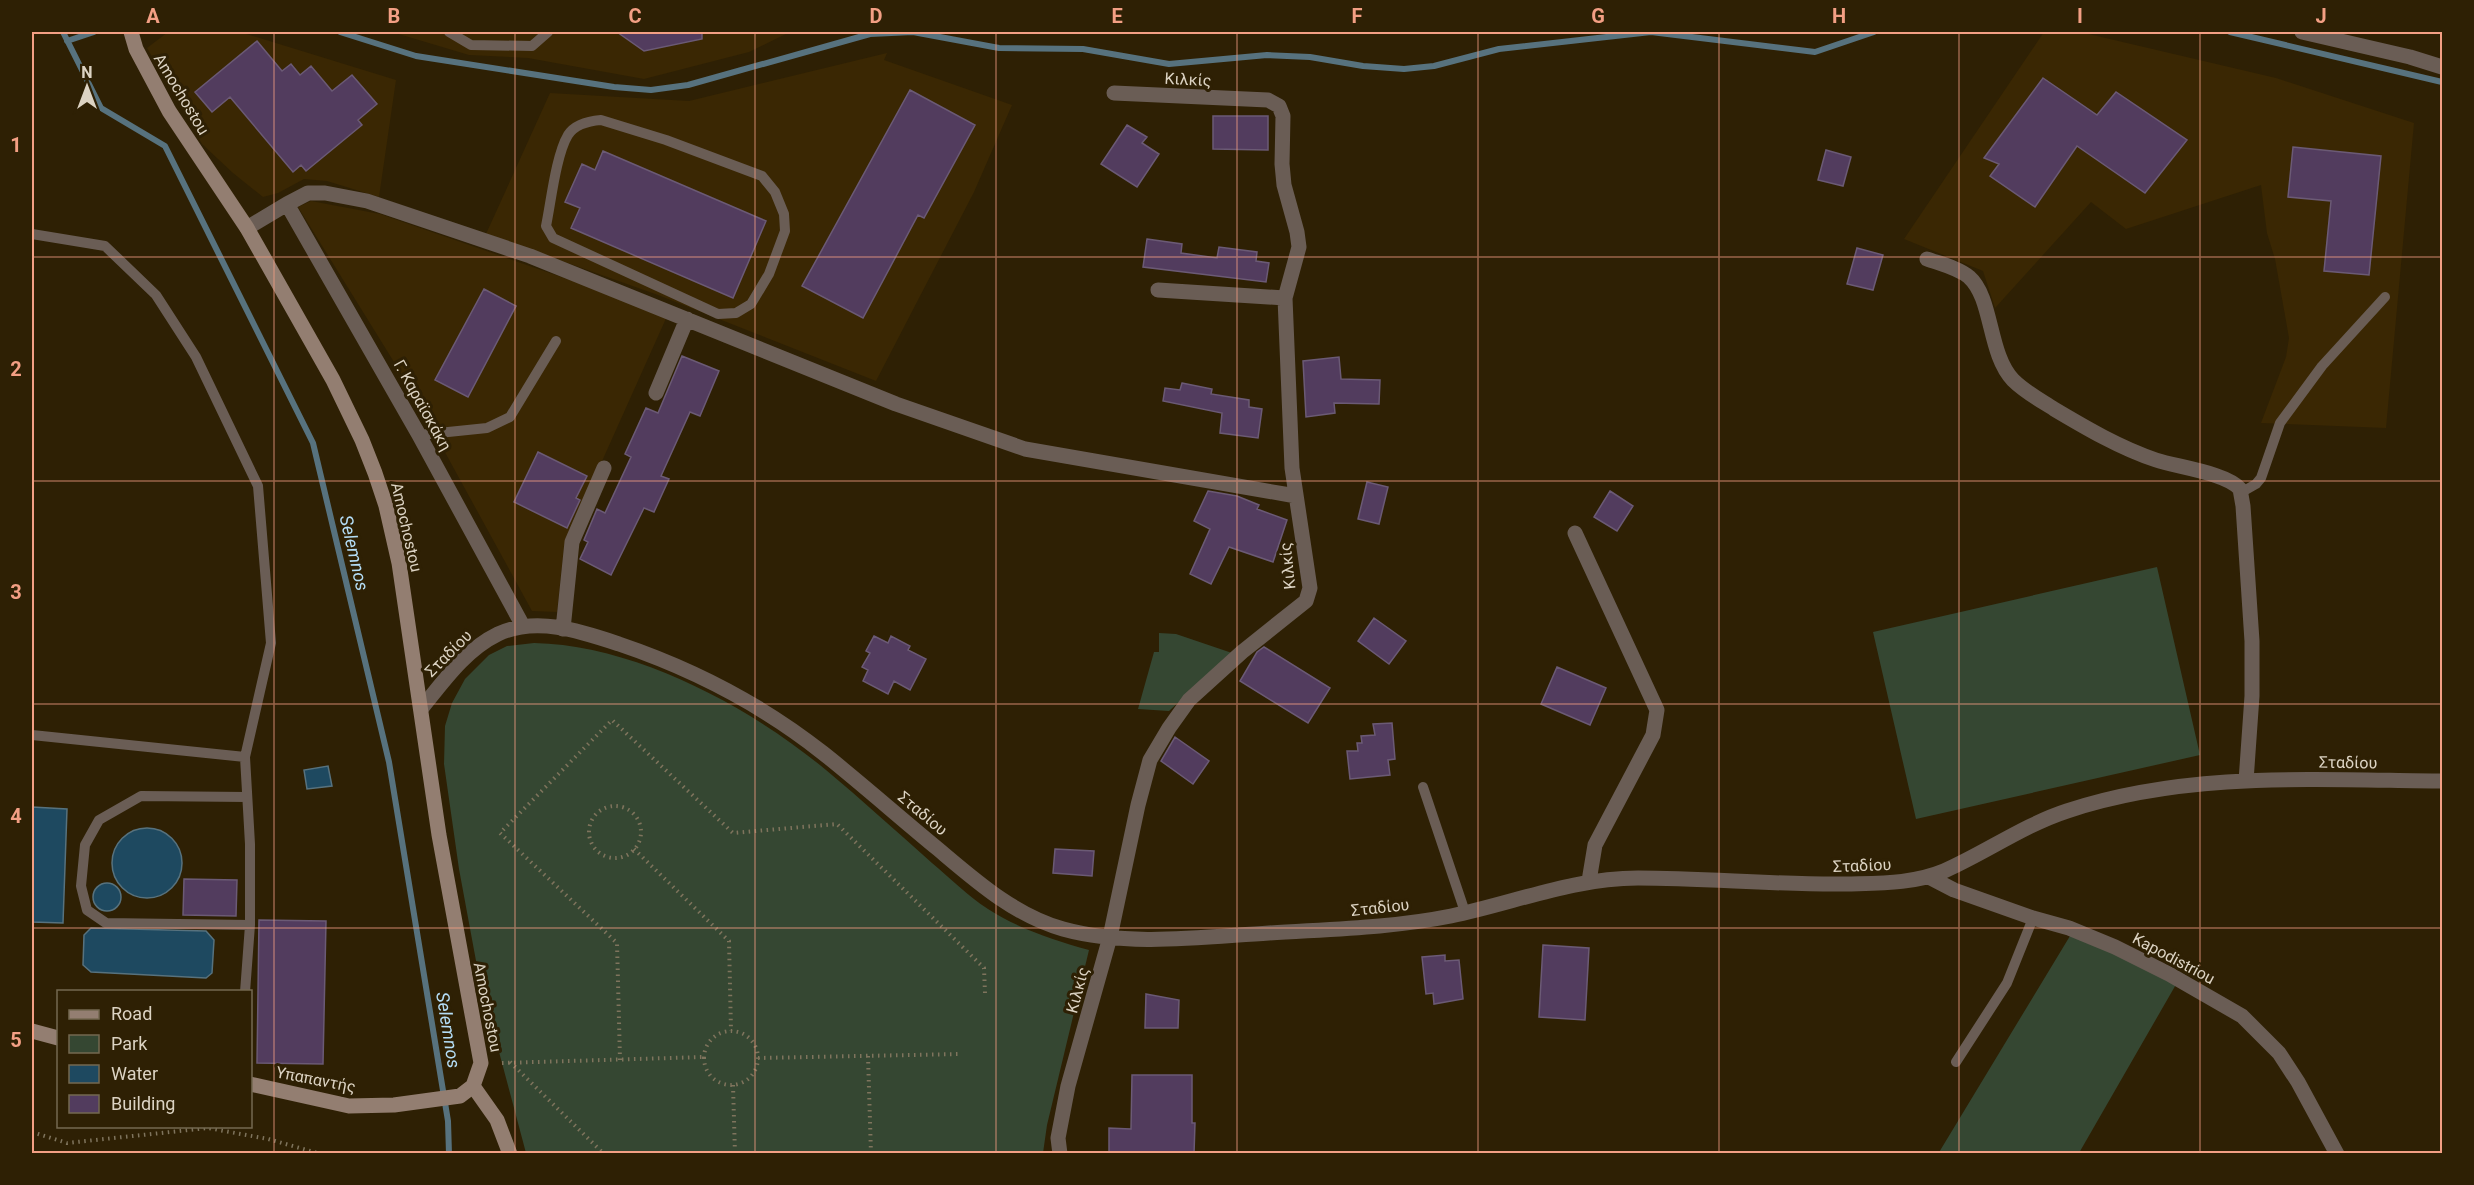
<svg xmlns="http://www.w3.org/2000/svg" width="2474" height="1185" font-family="Roboto,sans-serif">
<rect width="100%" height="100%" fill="#2e2004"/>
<path fill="#3a2703" d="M168 32H240L396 80 379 197 327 181 304 179 278 193 263 197 233 173 202 144 147 48Z
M392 32H790L749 52 644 79 528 58 469 55Z
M2044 32H2080L2276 78 2414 123 2386 428 2261 423 2286 357 2289 338 2275 259 2267 233 2261 185 2126 229 2091 202 1995 308 1983 271 1904 239Z
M887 53 884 60 1012 105 974 192 876 381 658 295 486 234 550 93 689 101Z
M311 201 380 214 668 314 564 546 557 612 532 611 407 383 298 207Z"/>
<path fill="#354732" d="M2157 567 2200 755 1916 819 1873 632Z
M1159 633 1176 634 1232 653 1169 711 1138 709 1154 652H1159Z
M534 643C635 645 749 706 826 770 862 800 897 832 932 863 950 878 968 896 988 909 1019 929 1054 940 1089 950L1047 1125 1043 1153H526L479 977 459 869 444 764 445 726 452 703 465 679 489 655 507 646Z
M2073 931 2178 981 2079 1153 1938 1154Z"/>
<path fill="#1e4960" stroke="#57727e" stroke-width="1.5" d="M328 766 332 786 307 789 304 770Z
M32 807 67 809 63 923 32 922Z
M112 863a35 35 0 1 1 70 0a35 35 0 1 1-70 0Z
M93 897a14 14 0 1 1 28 0a14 14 0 1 1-28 0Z
M91 928 206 931 214 940 212 973 206 978 91 972 83 965 84 935Z"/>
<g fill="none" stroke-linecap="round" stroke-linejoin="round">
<path stroke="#57727e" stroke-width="6" d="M63 32 101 108 165 146 313 443 389 762 448 1121 449 1154
M340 32 416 56 614 87 651 90 688 85 870 34 913 32 999 48 1083 49 1169 64 1267 55 1310 57 1363 66 1404 69 1434 66 1499 49 1651 32 1815 52 1874 32
M2230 32 2442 82
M67 41 94 32"/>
</g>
<path fill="#523c5e" stroke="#6b5a75" stroke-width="1.5" d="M617 32H702V39L644 51Z
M257 41 282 71 291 64 300 75 311 66 332 91 352 75 377 104 358 120 362 125 306 171 301 165 293 172 230 97 212 112 195 92Z
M2043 78 2097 115 2116 92 2187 140 2145 193 2077 146 2035 207 1990 176 1999 164 1984 158Z
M910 90 975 125 924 218 918 215 863 318 802 286Z
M1213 116H1268V150L1213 149Z
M1127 125 1147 137 1142 143 1159 154 1137 187 1101 164Z
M2293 147 2381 156 2369 275 2324 271 2331 201 2288 197Z
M1826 150 1851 157 1843 186 1818 180Z
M603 151 766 221 733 298 571 228 580 208 565 202 582 164 595 170Z
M1147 239 1182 244 1181 253 1217 258 1219 247 1257 252 1256 261 1269 263 1266 282 1143 267Z
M1857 248 1883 255 1873 290 1847 284Z
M484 289 516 306 468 397 435 380Z
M682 356 719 371 700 416 690 412 661 476 669 479 654 512 644 508 611 575 580 559 588 542 584 540 597 509 605 513 631 457 625 454 646 408 658 413Z
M1339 357 1341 379 1380 380 1379 404 1334 403 1335 413 1306 417 1303 361Z
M1182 383 1212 389 1211 394 1249 400V407L1262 409 1258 438 1220 433 1222 413 1163 401 1165 388 1180 390Z
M538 452 587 476 576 498 580 500 567 528 514 502Z
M1367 482 1388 487 1379 524 1358 519Z
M1208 491 1237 496 1259 505 1257 509 1287 520 1273 562 1229 547 1211 584 1190 574 1210 529 1194 521Z
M1610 491 1633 506 1617 531 1594 517Z
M1374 618 1406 641 1389 664 1358 641Z
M874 636 888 643 891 636 910 646 908 650 926 659 910 690 894 681 888 694 863 681 868 670 862 667 870 653 866 651Z
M1264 647 1330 688 1308 723 1240 681 1257 652Z
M1557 667 1606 688 1590 725 1541 704Z
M1392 723 1395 759 1388 760 1390 775 1350 779 1347 751H1358L1357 743H1362L1361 736 1375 735 1373 724Z
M1175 737 1209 761 1193 784 1161 761Z
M1055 849 1094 851 1092 876 1053 873Z
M184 879 237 880 236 916 183 915Z
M259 920 326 921 323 1064 257 1063Z
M1543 945 1589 948 1585 1020 1539 1017Z
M1445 955V961L1459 960 1463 999 1434 1004 1433 993 1426 994 1422 957Z
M1146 994 1179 1000 1178 1028H1145Z
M1132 1075H1192V1123H1195L1194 1154H1109V1128L1131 1129Z"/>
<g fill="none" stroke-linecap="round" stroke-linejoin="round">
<path stroke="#7f745d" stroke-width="4" stroke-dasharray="1.5 4.5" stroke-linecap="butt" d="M589 832a26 26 0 1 1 52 0a26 26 0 1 1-52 0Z
M634 849 729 941 731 1031
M704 1058a27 27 0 1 1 54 0a27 27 0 1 1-54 0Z
M868 1056 871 1154
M758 1058 961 1054
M620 1060 617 943 500 833 612 720 733 833 837 824 984 968 985 993
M510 1062 604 1154
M502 1063 704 1057
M733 1085 735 1154
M32 1132 67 1143 208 1128 268 1139 321 1154"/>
<path stroke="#6a5d55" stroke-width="10" d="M449 32 471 45 532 46 548 32
M601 120 666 140 762 176 775 192 784 214 785 231 769 274 751 304 736 313 718 314 553 238 546 226C551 202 556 155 568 135 575 124 589 121 601 120Z
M32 234 105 246 156 295 196 357 258 486 271 643 245 757 250 844V925L245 992
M419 435 487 428 510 417 556 341
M2242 492 2256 484 2261 478 2280 423 2322 366 2385 297
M32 735 245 757
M1423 787 1465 912
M247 797 141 796 99 820 85 845 81 886 87 910 106 923 250 925
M1956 1062 2007 983 2033 918"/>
<path stroke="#6a5d55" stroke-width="15" d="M2302 32 2410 57 2442 67
M287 204 419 435 523 626
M247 228 287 204 308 193H325L367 201 530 256 896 404 1025 449 1296 496
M1927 259C1941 264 1958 268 1969 277 1993 298 1988 354 2013 380 2025 392 2040 400 2054 409 2086 428 2120 448 2156 460 2177 467 2227 473 2240 489L2243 506 2252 641V696L2246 781
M1158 290 1285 298
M656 393 687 319
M1575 533 1657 710 1653 735 1595 845 1589 881
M563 629 572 542 604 468
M421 709C443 682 465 650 498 634 536 616 580 631 619 644 693 669 761 704 823 753 862 784 899 817 938 849 976 881 1014 915 1063 929 1128 947 1202 937 1269 933 1331 929 1391 928 1451 916 1514 903 1573 878 1638 878 1707 878 1776 885 1846 884 1879 883 1913 884 1944 871 1985 853 2024 825 2067 811 2187 771 2318 780 2442 781
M1929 877 1954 890 2033 918 2069 928 2115 947 2169 974 2242 1016 2279 1053 2298 1082 2337 1154
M1060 1154 1058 1138 1068 1086 1110 937 1138 805 1150 760 1169 728 1189 700 1242 652 1306 601 1310 588 1292 468 1285 298 1299 247 1297 232 1284 185 1282 164 1283 116 1279 106 1268 100 1114 93"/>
<path stroke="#937e71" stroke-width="15" d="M131 32 136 49 169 111 247 228 333 380 362 440 375 473 386 506 399 563 439 835 481 1063 473 1086
M32 1031 58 1038
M250 1084 349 1106 394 1105 460 1096 473 1086 497 1120 510 1154"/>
</g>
<path fill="none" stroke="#f39f84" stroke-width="1.5" stroke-opacity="0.55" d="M274 32V1154M515 32V1154M755 32V1154M996 32V1154M1237 32V1154M1478 32V1154M1719 32V1154M1959 32V1154M2200 32V1154M32 257H2442M32 481H2442M32 704H2442M32 928H2442"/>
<g text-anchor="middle" stroke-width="6" stroke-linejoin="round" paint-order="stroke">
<g font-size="16" fill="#dcd3c3" stroke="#2e2004">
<text transform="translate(1188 79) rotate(3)" y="6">Κιλκίς</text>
<text transform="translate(182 94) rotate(59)" y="6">Amochostou</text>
<text transform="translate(423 405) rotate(61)" y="6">Γ. Καραϊσκάκη</text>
<text transform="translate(407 527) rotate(77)" y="6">Amochostou</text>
<text transform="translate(1287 566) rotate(-96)" y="6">Κιλκίς</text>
<text transform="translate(448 653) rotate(-45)" y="6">Σταδίου</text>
<text transform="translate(2348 762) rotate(1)" y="6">Σταδίου</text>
<text transform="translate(923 813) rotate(40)" y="6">Σταδίου</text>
<text transform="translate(1862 865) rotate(-2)" y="6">Σταδίου</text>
<text transform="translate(1380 907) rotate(-6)" y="6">Σταδίου</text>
<text transform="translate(2174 958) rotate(28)" y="6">Kapodistriou</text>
<text transform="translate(1077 990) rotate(-75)" y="6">Κιλκίς</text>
<text transform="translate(488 1007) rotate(79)" y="6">Amochostou</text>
<text transform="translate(316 1079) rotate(11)" y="6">Υπαπαντής</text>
</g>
<g font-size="18" font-style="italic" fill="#b4ddf6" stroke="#2e2004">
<text transform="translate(354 553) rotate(77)" y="6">Selemnos</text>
<text transform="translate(448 1030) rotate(81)" y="6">Selemnos</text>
</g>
</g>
<rect width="2474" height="1185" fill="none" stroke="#2e2004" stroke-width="66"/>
<rect x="57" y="990" width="195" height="138" fill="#2e2004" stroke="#746850" stroke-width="1.5"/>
<rect x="69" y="1010" width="30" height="9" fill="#937e71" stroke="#746850" stroke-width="1.5"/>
<text x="111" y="1020" font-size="18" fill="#dcd3c3">Road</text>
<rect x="69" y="1035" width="30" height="18" fill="#354732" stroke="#746850" stroke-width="1.5"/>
<text x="111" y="1050" font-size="18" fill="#dcd3c3">Park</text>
<rect x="69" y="1065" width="30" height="18" fill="#1e4960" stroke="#746850" stroke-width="1.5"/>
<text x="111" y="1080" font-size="18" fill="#dcd3c3">Water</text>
<rect x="69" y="1095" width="30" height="18" fill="#523c5e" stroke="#746850" stroke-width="1.5"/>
<text x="111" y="1110" font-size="18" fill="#dcd3c3">Building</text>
<g transform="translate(87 87)" stroke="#2e2004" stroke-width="4.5" paint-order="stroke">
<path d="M0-4.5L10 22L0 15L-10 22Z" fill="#dcd3c3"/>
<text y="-9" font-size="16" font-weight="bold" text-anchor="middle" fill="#dcd3c3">N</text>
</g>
<rect x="33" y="33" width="2408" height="1119" fill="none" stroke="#f39f84" stroke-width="2"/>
<g font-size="20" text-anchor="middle" font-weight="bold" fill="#f39f84">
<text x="153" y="23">A</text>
<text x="394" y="23">B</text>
<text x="635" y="23">C</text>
<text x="876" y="23">D</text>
<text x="1117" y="23">E</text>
<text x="1357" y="23">F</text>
<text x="1598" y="23">G</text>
<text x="1839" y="23">H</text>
<text x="2080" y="23">I</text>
<text x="2321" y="23">J</text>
<text x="16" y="152">1</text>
<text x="16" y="376">2</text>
<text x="16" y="599">3</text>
<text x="16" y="823">4</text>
<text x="16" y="1047">5</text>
</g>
</svg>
